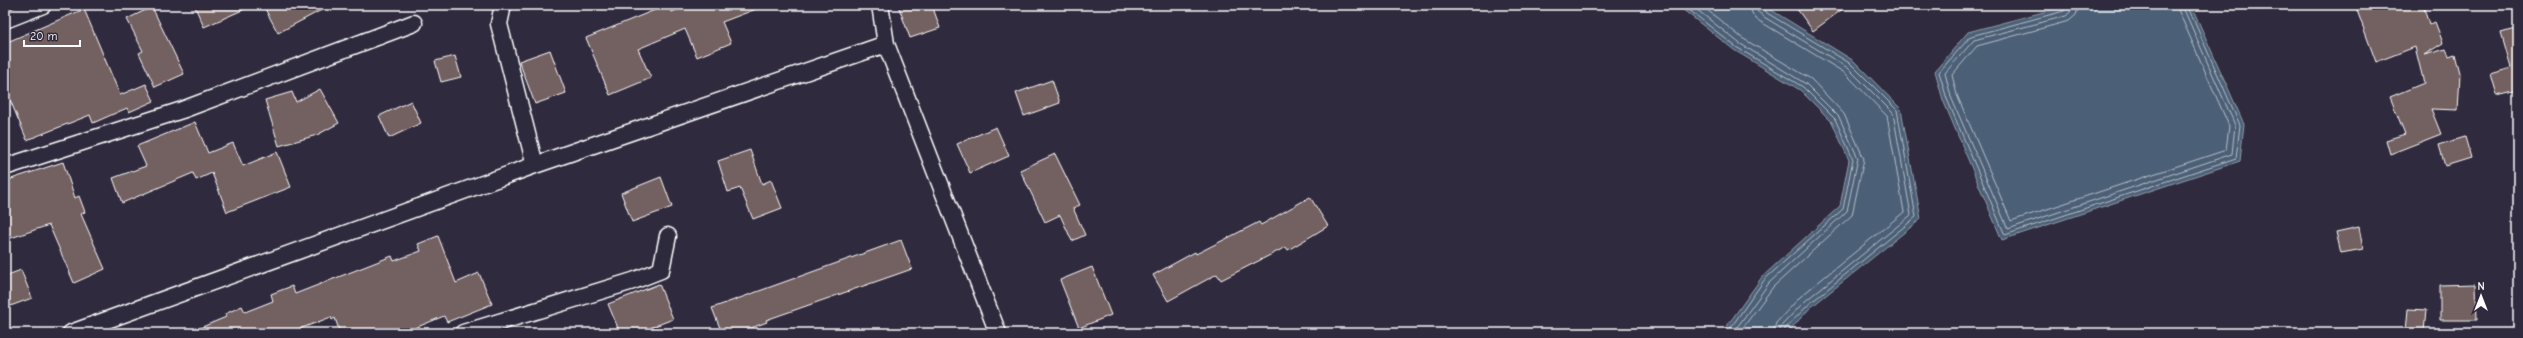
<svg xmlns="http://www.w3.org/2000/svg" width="2523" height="338" font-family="'Comic Neue',sans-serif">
<rect width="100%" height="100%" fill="#2f2a3d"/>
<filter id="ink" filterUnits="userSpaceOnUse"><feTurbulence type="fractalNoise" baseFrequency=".025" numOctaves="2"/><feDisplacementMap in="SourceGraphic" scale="8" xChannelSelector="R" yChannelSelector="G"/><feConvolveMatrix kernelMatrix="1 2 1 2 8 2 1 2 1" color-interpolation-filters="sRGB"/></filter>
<g filter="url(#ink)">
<path fill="#4b5f76" stroke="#939fad" d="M1677 5H1763L1854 61 1901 109 1921 219 1810 308 1787 333H1722L1762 277 1840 206 1849 160 1832 122 1800 90 1734 50Z
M2070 5H2191L2244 124 2240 161 2002 240 1943 100 1935 71 1968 32Z"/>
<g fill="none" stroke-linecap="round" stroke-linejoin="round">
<path stroke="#b7bfc8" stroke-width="1" d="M1683 5 1736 47 1803 87 1835 119 1853 159 1843 209 1765 279 1727 333
M1691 5 1739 43 1806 84 1839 117 1858 158 1847 211 1769 283 1733 333
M1701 5 1742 38 1811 79 1844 114 1864 159 1852 215 1773 287 1739 333
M1750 5 1752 13 1756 19 1845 73 1887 116 1904 212 1800 297 1776 323 1773 333
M1756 5 1757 11 1764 17 1848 68 1893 113 1911 215 1804 302 1782 325 1779 333
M1761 5 1767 13 1851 64 1897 110 1916 217 1808 305 1785 329 1784 333
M2068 5 2064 11 1971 36 1939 72 1947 99 2005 235 2236 158 2240 125 2187 5
M2073 5 2071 11 2066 16 1974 40 1945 73 1951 97 2008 229 2232 154 2235 125 2182 5
M2079 5 2076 15 2069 21 1977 46 1952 75 1957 95 2011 221 2226 150 2229 126 2176 5"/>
</g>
<path fill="#736060" stroke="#fff" d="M194 5H254L204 27Z
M263 5H331L278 33Z
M667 5 672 12 689 5 764 6 722 22 731 43 697 57 685 29 638 49 651 78 610 95 586 38Z
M898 5H932L940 28 910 38Z
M1794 5H1848L1813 31Z
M2355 5H2423L2429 25 2435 22 2443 43 2424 55 2446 49 2449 56 2455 54 2460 74 2458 110 2431 109 2441 134 2390 154 2386 140 2405 134 2390 97 2424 83 2415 47 2376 62Z
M152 7 184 74 155 87 139 53 143 51 127 19Z
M84 9 120 95 146 84 154 101 129 112 127 108 93 123 90 115 27 140 5 88V43Z
M2518 28V90L2497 95 2491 74 2511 68 2501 33Z
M550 50 566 93 535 104 519 61Z
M455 56 461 77 441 82 435 61Z
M1052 80 1060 103 1024 116 1016 93Z
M320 89 339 123 317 135 279 146 265 100 292 92 296 102Z
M411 101 421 123 389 138 379 116Z
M195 122 208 153 233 143 243 166 277 152 291 187 227 212 212 173 196 180 193 173 122 203 113 178 146 166 137 146Z
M996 127 1009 156 970 173 957 144Z
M2465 137 2471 158 2445 166 2439 145Z
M750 150 762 184 771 180 782 208 753 219 740 188 728 192 718 161Z
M1055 154 1080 205 1073 208 1085 235 1072 241 1060 215 1045 222 1020 170Z
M63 162 75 198 79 196 85 212 81 214 105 269 74 283 49 225 5 240V181Z
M661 177 672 207 632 222 621 193Z
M1310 197 1328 226 1288 250 1286 247 1221 280 1217 274 1168 301 1153 275 1195 252 1196 254 1259 222 1261 225Z
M2359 227 2363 249 2341 253 2336 232Z
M438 236 456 283 479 273 492 304 447 322 444 316 403 333H340L335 318 332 320 331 317 289 333H188L226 317 225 314 242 306 245 312 273 301 271 294 292 286 295 294 392 256 394 261 421 251 418 244Z
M901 240 912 269 766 320 767 322 738 333H722L712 308Z
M1092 267 1111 315 1079 328 1060 280Z
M21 270 32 298 5 308V276Z
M659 284 673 319 637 333H620L608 304Z
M2476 284 2477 320H2440V285Z
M2408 309 2426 310 2424 332 2406 331Z"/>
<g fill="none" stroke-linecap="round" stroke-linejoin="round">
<defs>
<path id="minor" d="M503 5 499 24 535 165
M880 5 886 44 998 333
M5 20 43 5
M5 167 182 110 414 23
M71 333 535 165 886 44
M463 333 633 281 661 270 668 236"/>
</defs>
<use href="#minor" stroke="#fff" stroke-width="19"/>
<use href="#minor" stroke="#2f2a3d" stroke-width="16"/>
</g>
</g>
<rect width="2523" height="338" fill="none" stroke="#2f2a3d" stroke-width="20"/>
<rect x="10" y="10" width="2503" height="318" fill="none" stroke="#fff" stroke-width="1.5" filter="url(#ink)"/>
<g transform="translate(2481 296)" stroke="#2f2a3d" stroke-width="3" paint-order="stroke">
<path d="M0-3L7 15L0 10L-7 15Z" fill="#ffffff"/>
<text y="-6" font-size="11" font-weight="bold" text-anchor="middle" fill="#ffffff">N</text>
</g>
<path d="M24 40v6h56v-6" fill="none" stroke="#ffffff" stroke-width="2"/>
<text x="30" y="40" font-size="12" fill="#ffffff" stroke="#2f2a3d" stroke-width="3" paint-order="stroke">20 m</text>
</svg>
